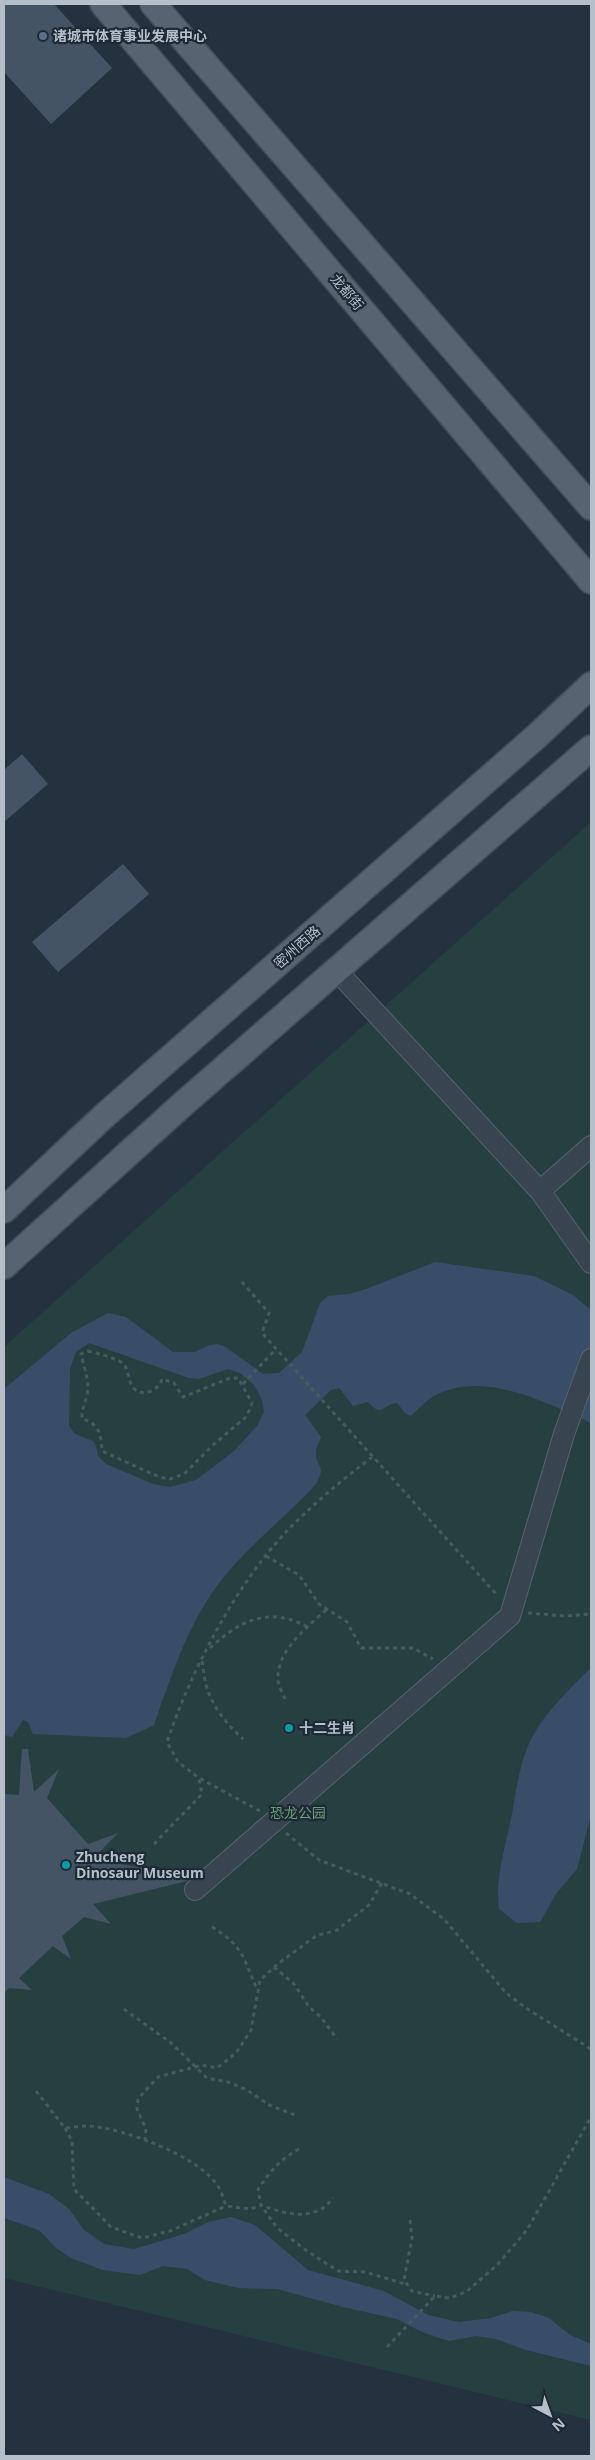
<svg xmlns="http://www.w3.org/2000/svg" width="595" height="2460" font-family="'Open Sans','Noto Sans SC',sans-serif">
<rect width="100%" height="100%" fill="#243240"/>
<path fill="#264041" d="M591 822V2420L4 2278V1347Z"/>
<path fill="#384e68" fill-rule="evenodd" d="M435 1262 534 1276 573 1295 591 1310V1423C546 1402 476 1366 428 1400 422 1405 416 1411 411 1416L406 1414 397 1403C382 1404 383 1419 368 1402L353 1406 339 1388 331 1390 305 1415 321 1437C319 1443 316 1447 316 1453 316 1469 327 1464 316 1484 286 1517 250 1544 223 1578 188 1622 172 1674 154 1725L126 1738 33 1734 28 1722 23 1720 12 1737 4 1735V1389L71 1333 108 1313 126 1317 173 1352H195L209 1345 217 1344 226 1347 263 1374 279 1373 302 1352 320 1303 328 1296 349 1294 366 1289ZM89 1343 189 1378 199 1379 228 1369 240 1373 254 1385 262 1400 264 1412 257 1426 234 1451 196 1480 170 1487 153 1484 106 1464 98 1456 96 1446 93 1441 75 1434 69 1426 70 1369 76 1352Z
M591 1668V1815L577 1869 556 1894 540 1922 517 1923 499 1909C495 1877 505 1849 511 1819 516 1793 520 1757 534 1734 548 1709 571 1688 591 1668Z
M4 2177 49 2194 69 2209 84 2230 104 2244 134 2249 184 2234 208 2222 231 2217 255 2225 308 2270 384 2291 428 2315 459 2322 491 2318 512 2311 531 2312 549 2318 570 2335 591 2344V2366L526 2350 496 2339 476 2336 449 2341 422 2332 397 2319 343 2307 277 2289 238 2288 205 2280 187 2269 163 2266 140 2275 103 2270 71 2258 56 2248 39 2230 4 2218Z"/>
<path fill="#455464" d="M4 4H54L112 68 51 124 4 72Z
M22 754 48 784 4 822V770Z
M123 864 149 894 58 972 32 942Z
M22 1749H28L34 1792 59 1769 47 1798 88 1844 118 1833 93 1859 192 1877 187 1881 93 1904 111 1924 84 1917 62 1936 71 1959 53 1946 19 1978 32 1990 9 1988 4 1993V1794L19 1795Z"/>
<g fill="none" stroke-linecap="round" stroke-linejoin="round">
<defs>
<path id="minor" d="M337 971 540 1191 591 1263
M540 1191 591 1146
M195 1890 510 1616 564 1434 591 1359"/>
<path id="major" d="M103 4 591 581
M153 4 591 507
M4 1210 104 1116 538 735 591 685
M4 1266 183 1104 591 748"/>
</defs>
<use href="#minor" stroke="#56626d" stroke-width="22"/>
<use href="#major" stroke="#424d59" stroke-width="28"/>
<path stroke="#445c5e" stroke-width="3" stroke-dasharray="4 4" stroke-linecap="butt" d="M242 1282 269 1313 262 1333 497 1595
M88 1351C97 1353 114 1358 121 1362 130 1368 127 1379 132 1386 140 1399 159 1391 162 1379L174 1383 183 1397 230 1378H238L252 1403 247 1416 214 1444 184 1474 170 1479 159 1477 102 1451C101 1435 99 1423 82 1419 81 1410 85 1404 87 1395 90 1381 84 1368 81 1354Z
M243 1384 276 1349
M266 1556 299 1575 319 1604 347 1622 361 1648H413L433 1659
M528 1613 565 1616 591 1614
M210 1648C241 1620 268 1606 308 1627
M202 1661C204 1670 204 1680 207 1688 212 1706 229 1727 243 1739
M285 1699C283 1694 279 1686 278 1681 276 1650 307 1628 327 1609
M260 1811 199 1778 178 1762 167 1742C191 1671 235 1586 286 1532 313 1504 342 1480 372 1457
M286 1833 319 1860 410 1894 444 1919 506 1993 526 2008 591 2049
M154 1844 202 1794 199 1779
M212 1927C245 1947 243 1959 258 1991
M274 1967 294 1984 309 2007 321 2017 337 2039
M124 2009 171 2043 207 2078 228 2082 247 2090 269 2105 295 2115
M36 2091 65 2128C73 2127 81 2126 89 2126 123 2128 202 2157 219 2188 222 2193 224 2200 226 2206L251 2209 261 2205C285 2214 315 2223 333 2198
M65 2128 72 2141 74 2189 111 2227 142 2238 170 2231 226 2206
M145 2141 146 2129 137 2109 138 2099 158 2077 202 2065 217 2068 236 2053 251 2030 260 1980 279 1963 316 1936 337 1930 369 1905 382 1883
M299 2149C280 2159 270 2172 258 2189L261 2205 277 2228 307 2251 338 2271 365 2272 405 2284
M410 2220 412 2238 404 2280 412 2291 435 2296
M387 2347 435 2296 449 2298 466 2292 497 2265 527 2230 591 2117"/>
<use href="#minor" stroke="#384450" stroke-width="20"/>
<use href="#major" stroke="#566370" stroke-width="25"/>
</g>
<circle fill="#5c6f8a" stroke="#1d2935" stroke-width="2" cx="43" cy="36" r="5"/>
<g fill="#0f9aa8" stroke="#1d2935" stroke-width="2">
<circle cx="289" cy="1728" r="5"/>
<circle cx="66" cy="1865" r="5"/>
</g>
<g text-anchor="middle" stroke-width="4.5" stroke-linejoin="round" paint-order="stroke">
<g font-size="14" font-weight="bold" fill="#b5bfca" stroke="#1d2935" text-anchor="start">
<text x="53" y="41">诸城市体育事业发展中心</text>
<text x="299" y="1733">十二生肖</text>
<text x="76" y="1862">Zhucheng<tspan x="76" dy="16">Dinosaur Museum</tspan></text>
</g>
<g font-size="14" fill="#b5bfca" stroke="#1d2935">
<text transform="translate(347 292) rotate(50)" y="5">龙都街</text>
<text transform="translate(297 947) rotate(-41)" y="5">密州西路</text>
</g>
<g font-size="14" fill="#6b9c74" stroke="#1d2935">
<text x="298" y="1818">恐龙公园</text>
</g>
</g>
<rect width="595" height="2460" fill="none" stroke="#b5bfca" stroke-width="10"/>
<g transform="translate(550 2415) rotate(139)" stroke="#1d2935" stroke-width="4" paint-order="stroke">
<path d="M0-4L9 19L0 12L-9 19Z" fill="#b5bfca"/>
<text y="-8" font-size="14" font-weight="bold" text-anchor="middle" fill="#b5bfca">N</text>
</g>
</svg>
